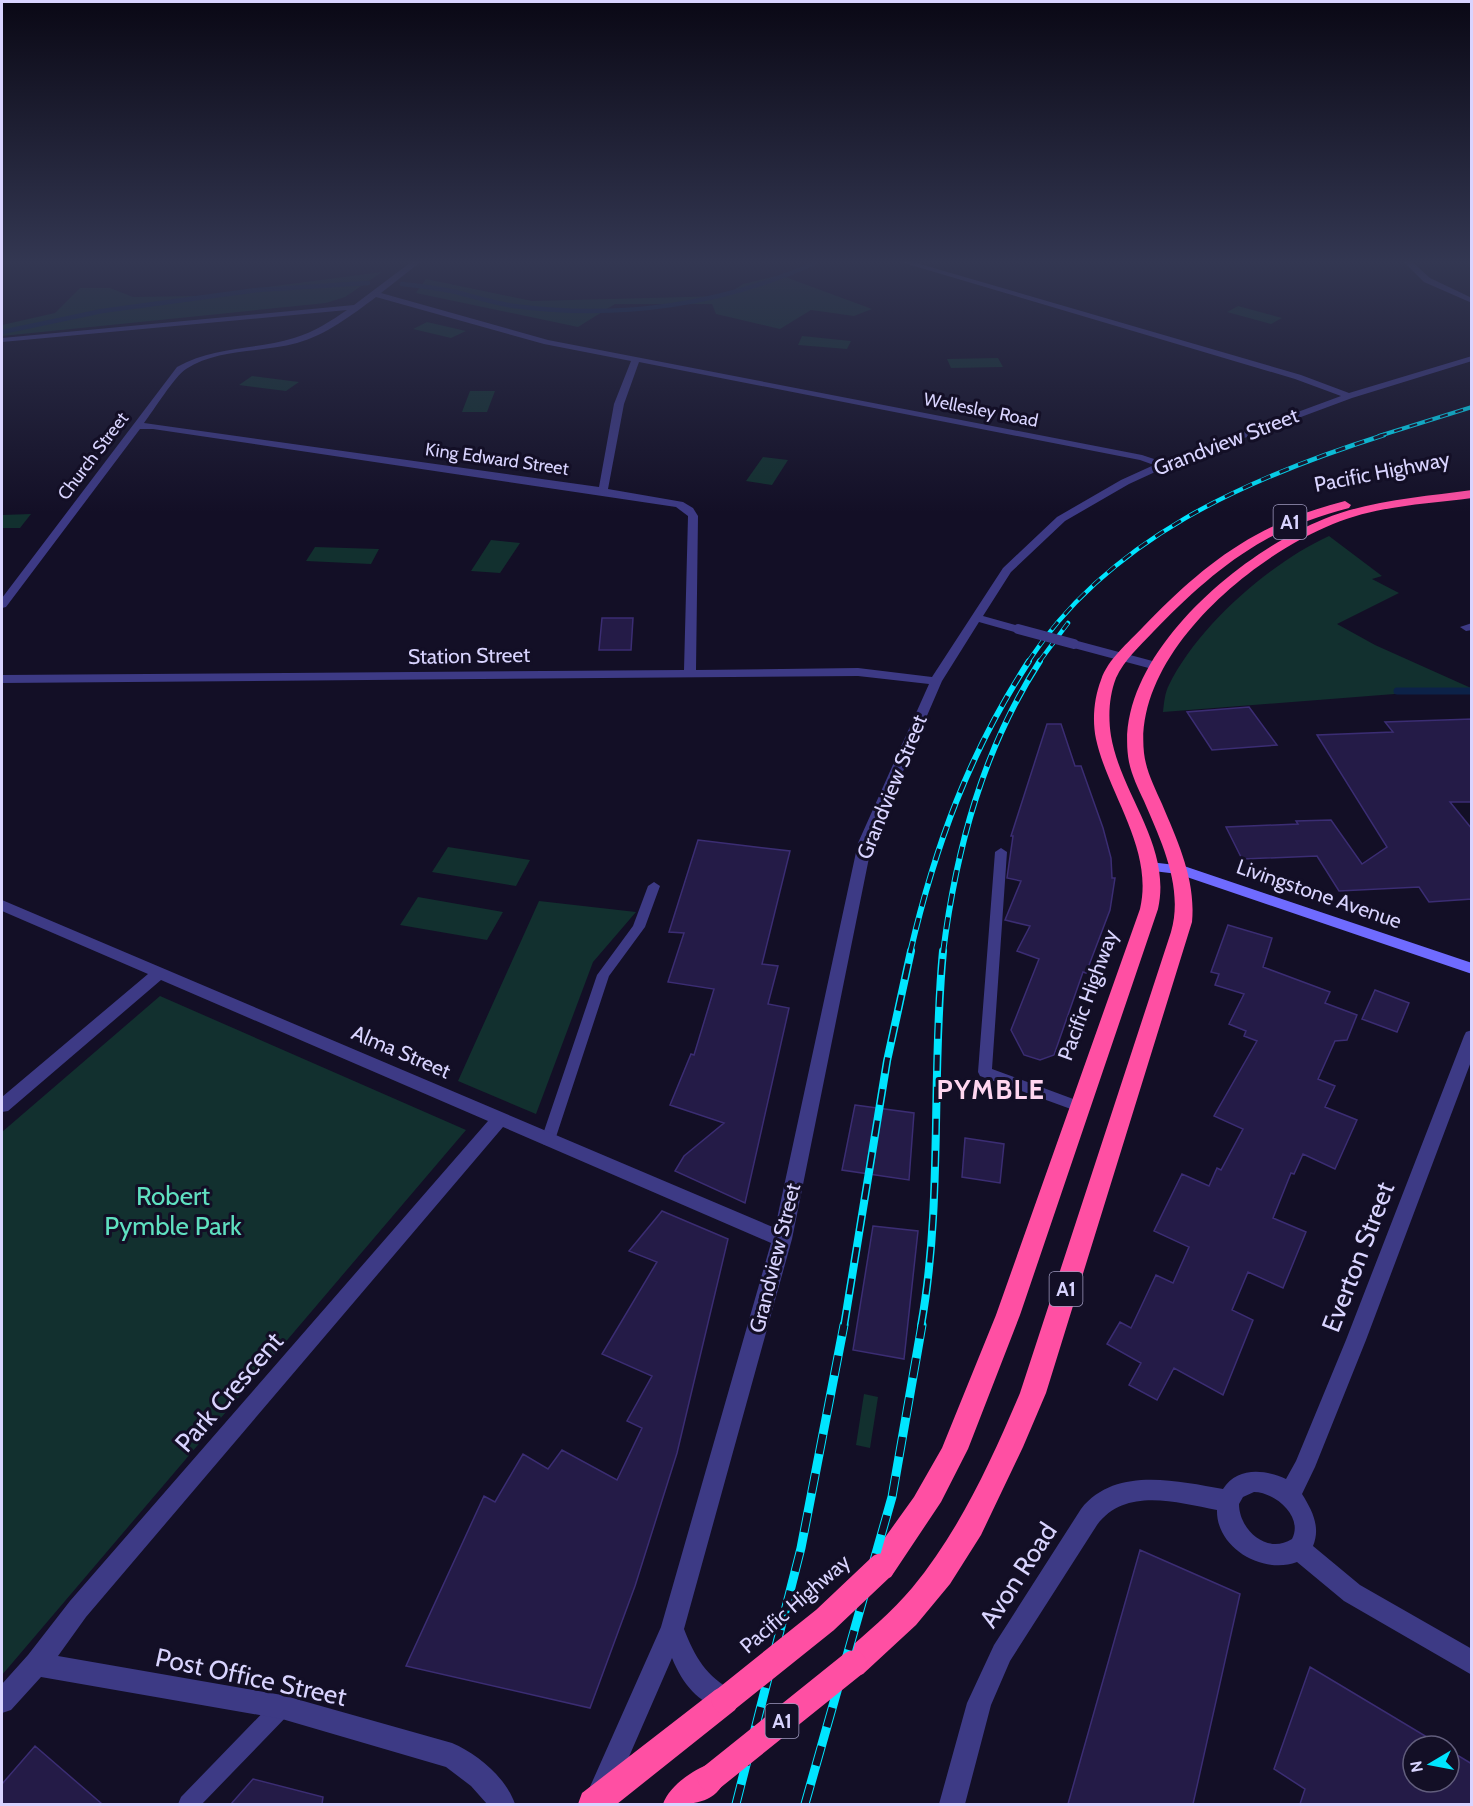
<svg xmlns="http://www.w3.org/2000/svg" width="1473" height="1806" font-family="Cabin,sans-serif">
<rect width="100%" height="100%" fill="#130f26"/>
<path fill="#12302f" d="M382 272 345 297 326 303 2 336V325L55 313 80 288H110L133 297 198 296Z
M780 275 872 309 854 316 811 310 780 329 716 314 712 304H615L578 327 416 293 426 279 532 301 725 296 743 284Z
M1238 306 1282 318 1271 324 1227 312Z
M427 322 466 331 451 338 413 329Z
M802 336 851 341 847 349 798 345Z
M998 358 1003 367 951 368 947 359Z
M252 376 299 382 286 391 239 385Z
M470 391H495L487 412H462Z
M763 457 788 460 772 485 746 481Z
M31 514 20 528H2V515Z
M1329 536 1382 576 1372 579 1399 593 1337 624 1375 645 1471 688 1163 712C1164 703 1165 692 1169 685 1198 626 1270 563 1329 536Z
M491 540 520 543 500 573 471 571Z
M315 547 379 549 371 564 306 561Z
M448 847 530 860 516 886 432 872Z
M418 897 503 912 487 940 400 925Z
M539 901 636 912 593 962 536 1114 458 1081Z
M160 996 466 1130 2 1675V1132Z
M864 1394 878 1397 870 1448 856 1445Z"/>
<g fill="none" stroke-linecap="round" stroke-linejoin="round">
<path stroke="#0c2248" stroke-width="4.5" d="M402 284C420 286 438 288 456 292 475 297 494 303 514 306 619 320 725 305 821 260
M2 332 102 311 257 290 368 283"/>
<path stroke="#0c2248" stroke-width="7" d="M1397 691H1472"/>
</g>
<path fill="#241b47" stroke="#3b2d73" stroke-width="1.5" d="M602 618H633L631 650H599Z
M1249 707 1277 745 1212 750 1187 712Z
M1472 719V802H1450L1472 829V899L1429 902 1419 887 1339 891 1317 856 1242 859 1226 827 1298 824 1296 821 1331 820 1362 864 1387 847 1317 735 1393 732 1385 722Z
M1047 724H1061L1075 766H1081L1103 828 1111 858 1112 878H1115L1110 910 1086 973 1083 972 1054 1055 1040 1060 1024 1055 1011 1030 1039 959 1017 951 1030 926 1005 920 1021 881 1007 878 1013 836H1011Z
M698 840 790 851 762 964 778 966 768 1004 789 1008 745 1203 675 1171 684 1156 724 1123 670 1105 691 1054 694 1055 714 989 668 982 684 933 669 932Z
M1228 925 1272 938 1263 967 1330 992 1325 1003 1357 1015 1347 1040 1335 1041 1318 1079 1335 1086 1325 1107 1357 1120 1335 1169 1303 1154 1294 1174 1291 1173 1273 1218 1306 1232 1283 1288 1248 1272 1232 1310 1253 1320 1223 1395 1174 1368 1157 1400 1129 1385 1141 1363 1107 1344 1120 1322 1131 1328 1156 1275 1173 1283 1189 1247 1154 1231 1182 1174 1209 1186 1217 1168 1221 1170 1243 1129 1214 1116 1257 1041 1244 1036 1246 1031 1229 1024 1244 994 1215 985 1219 974 1211 972Z
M1375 990 1409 1003 1397 1032 1362 1019Z
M855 1105 914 1113 909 1180 842 1170Z
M965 1138 1004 1144 1000 1183 962 1177Z
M662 1211 728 1239 677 1453 635 1586 590 1708 406 1666 484 1496 495 1502 523 1454 548 1469 562 1450 617 1480 642 1428 627 1421 652 1376 602 1354 657 1262 629 1251Z
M873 1226 918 1231 904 1359 853 1350Z
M1140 1550 1240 1594 1193 1804H1068Z
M1310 1667 1442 1746H1413V1782H1449V1750L1472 1764V1804H1300L1305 1789 1274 1769Z
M35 1746 102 1804H2V1784Z
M253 1779 323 1797 322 1804H231Z"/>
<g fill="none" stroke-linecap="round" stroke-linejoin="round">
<path fill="#3d3a85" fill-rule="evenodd" d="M1001 848 1007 852 992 1069 1084 1103 1086 1107 1084 1111 1079 1112 980 1076 978 1072 995 852Z
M654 882 660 886 645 927 609 976 555 1140 553 1144 548 1146 543 1144 541 1140 597 975 633 926 648 886Z
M282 1697 289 1700 292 1707 289 1714 202 1804H178L181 1797 275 1700Z"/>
<path fill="#3d3a85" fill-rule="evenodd" d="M366 260H423L381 293 548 340 1142 455 1163 462 1341 396 1295 379 894 260H906L1301 375 1349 393 1472 356V361L1352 398 1166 467 1129 484 1065 521 1011 572 983 616 1022 627V631L1018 633 979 622 942 681 872 843 792 1239 684 1629C695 1657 706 1677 734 1691L737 1700 734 1709 725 1712C697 1701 683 1685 672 1658L611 1798 602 1802 593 1798 589 1789 661 1627 771 1243 503 1127 86 1617 58 1656 282 1695 452 1743C478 1754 506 1778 515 1804H487L471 1786 446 1767 282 1719 41 1677 11 1710 2 1713V1684L28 1655 70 1601 488 1121 161 980 8 1111 2 1112V1097L148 974 2 911V900L775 1228 858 843 929 684 858 676 2 683V675L684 670 688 516 676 507 153 429H140L6 607 2 608V598L177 367C214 346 255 350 294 338 314 332 331 321 347 310L2 342V338L354 305 411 262H370ZM376 297 544 344 631 361 614 404 599 487 144 423C154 410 174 377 186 369 218 348 261 353 297 343 326 335 352 315 376 297ZM639 362 1140 460 1154 465 1121 480 1057 517 1003 568 932 677 858 668 696 670 698 516 693 508 683 502 608 489 624 404Z
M1402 260H1410L1430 278 1472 298V303L1424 282Z
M1472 623V630L1466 631 1460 627Z
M1074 640 1160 663 1162 666 1156 670 1070 647V641Z
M1472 1030V1059L1366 1340 1315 1467 1302 1494C1312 1510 1321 1527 1313 1546L1360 1585 1472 1649V1675L1344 1601 1297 1562C1263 1575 1216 1548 1217 1510 1176 1502 1125 1487 1097 1525L1010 1661 991 1705 965 1804H939L967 1703 994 1645 1081 1509C1115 1466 1176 1481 1223 1489 1237 1467 1264 1469 1286 1479L1296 1461 1346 1340 1464 1036 1466 1032ZM1254 1492C1274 1492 1304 1516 1292 1539 1266 1555 1239 1529 1239 1504L1243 1497Z"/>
<path fill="#6f6bff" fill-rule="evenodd" d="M1150 862 1184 866 1472 963V974L1178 874 1145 870 1143 867Z"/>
<path fill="#ff4fa3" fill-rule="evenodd" d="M1472 490V498C1426 504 1376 506 1333 524 1251 557 1133 655 1144 753 1146 771 1155 788 1162 804 1178 842 1196 880 1192 922L1046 1393 1023 1447 981 1535 950 1584 916 1625 863 1674 853 1678 843 1674 839 1664 843 1654C866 1633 892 1612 912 1588 960 1530 991 1461 1020 1393L1171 932C1184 887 1161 841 1144 801 1138 788 1132 776 1129 762 1110 660 1239 553 1324 519 1370 500 1423 497 1472 490Z
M1345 501 1351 505 1349 508C1320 516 1292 525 1265 540 1222 564 1187 597 1153 632 1140 646 1124 660 1116 678 1109 696 1108 717 1111 736 1121 795 1172 846 1158 909L1020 1315 968 1449 941 1502 891 1577 881 1581 871 1577 867 1567 871 1557 914 1497 942 1448 996 1315 1140 909C1154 849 1108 794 1096 739 1092 720 1094 698 1101 680 1108 659 1128 643 1143 627 1177 592 1212 559 1256 535 1283 520 1314 509 1345 501Z
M725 1685 735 1690 740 1700 735 1710 617 1804H578L582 1793 715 1690Z
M711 1763 722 1767 726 1778C714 1806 691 1804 663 1804 669 1786 693 1770 711 1763Z"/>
<defs>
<path id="rail-far4" d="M1379 436 1472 407"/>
<path id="rail-far3" d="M1028 662C1109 538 1248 478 1384 435
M1039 662 1068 623"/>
<path id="rail-far2" d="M910 953C935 846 969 753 1029 661
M943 953C956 849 983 749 1040 661"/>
<path id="rail-far1" d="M844 1326 887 1061 911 951
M921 1326C943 1203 931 1076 943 951"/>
<path id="rail" d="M736 1804 801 1548 844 1325
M805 1804 892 1497 922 1325"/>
</defs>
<use href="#rail-far4" stroke="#00e5ff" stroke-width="4"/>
<use href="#rail-far3" stroke="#00e5ff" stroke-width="4.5"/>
<use href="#rail-far2" stroke="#00e5ff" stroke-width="6"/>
<use href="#rail-far1" stroke="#00e5ff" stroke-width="8"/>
<use href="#rail" stroke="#00e5ff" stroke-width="9"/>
<use href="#rail-far4" stroke="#130f26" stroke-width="2" stroke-dasharray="8" stroke-linecap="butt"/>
<use href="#rail-far3" stroke="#130f26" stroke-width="3" stroke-dasharray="10" stroke-linecap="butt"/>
<use href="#rail-far2" stroke="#130f26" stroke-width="4" stroke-dasharray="12" stroke-linecap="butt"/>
<use href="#rail-far1" stroke="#130f26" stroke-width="5" stroke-dasharray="16" stroke-linecap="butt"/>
<use href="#rail" stroke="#130f26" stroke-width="7" stroke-dasharray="20" stroke-linecap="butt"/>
<path stroke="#3d3a85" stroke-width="10" d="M1018 629 1074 644"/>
<path stroke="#ff4fa3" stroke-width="27" d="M725 1700 825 1620 881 1567
M711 1778 853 1664"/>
</g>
<linearGradient id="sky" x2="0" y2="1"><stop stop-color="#0a0815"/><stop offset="0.51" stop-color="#333752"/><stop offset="1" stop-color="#333752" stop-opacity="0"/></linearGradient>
<rect width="1473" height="513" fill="url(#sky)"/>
<g text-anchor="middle" stroke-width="6" stroke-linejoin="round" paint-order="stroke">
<g font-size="18" fill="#d9d4ff" stroke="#130f26">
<text transform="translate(981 410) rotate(11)" y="6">Wellesley Road</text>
<text transform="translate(93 456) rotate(-53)" y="6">Church Street</text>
<text transform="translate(497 459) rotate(8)" y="6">King Edward Street</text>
</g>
<g fill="#130f26" stroke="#9e99be" stroke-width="1.5">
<rect x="1273.5" y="505" width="33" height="34" rx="4.5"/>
<rect x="1049.5" y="1272" width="33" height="34" rx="4.5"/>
<rect x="765.5" y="1704" width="33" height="34" rx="4.5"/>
</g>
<g font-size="20" font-weight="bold" fill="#d9d4ff">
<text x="1290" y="529">A1</text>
<text x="1066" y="1296">A1</text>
<text x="782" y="1728">A1</text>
</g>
<g font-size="21" fill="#d9d4ff" stroke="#130f26">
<text transform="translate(1226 442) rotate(-21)" y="7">Grandview Street</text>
<text transform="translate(1382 472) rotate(-11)" y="7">Pacific Highway</text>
<text transform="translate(469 656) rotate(-1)" y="7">Station Street</text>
<text transform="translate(892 787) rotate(-68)" y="7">Grandview Street</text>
<text transform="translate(1319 894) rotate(19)" y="7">Livingstone Avenue</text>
<text transform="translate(1088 995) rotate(-70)" y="7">Pacific Highway</text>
<text transform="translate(401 1052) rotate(23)" y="7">Alma Street</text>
<text transform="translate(775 1258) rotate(-76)" y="7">Grandview Street</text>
<text transform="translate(795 1604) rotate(-41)" y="7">Pacific Highway</text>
</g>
<g font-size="26" fill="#5fe0c0" stroke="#130f26">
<text x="173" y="1205">Robert<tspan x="173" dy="30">Pymble Park</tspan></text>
</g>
<g font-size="26" fill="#d9d4ff" stroke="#130f26">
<text transform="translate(1358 1257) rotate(-69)" y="9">Everton Street</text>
<text transform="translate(229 1392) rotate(-49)" y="9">Park Crescent</text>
<text transform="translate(1018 1575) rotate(-57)" y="9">Avon Road</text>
<text transform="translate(251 1677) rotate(12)" y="9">Post Office Street</text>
</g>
<g font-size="27" font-weight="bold" letter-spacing="1.5" fill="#ffd6f0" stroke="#130f26">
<text x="991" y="1099">PYMBLE</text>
</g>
</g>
<rect width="1473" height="1806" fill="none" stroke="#d9d4ff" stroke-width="6"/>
<g transform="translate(1431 1764) rotate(260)"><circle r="28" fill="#130f26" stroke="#625e7d" stroke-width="1.5"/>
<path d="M0-4.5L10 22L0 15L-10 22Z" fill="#00e5ff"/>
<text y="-9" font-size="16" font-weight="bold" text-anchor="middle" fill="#d9d4ff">N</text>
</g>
</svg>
